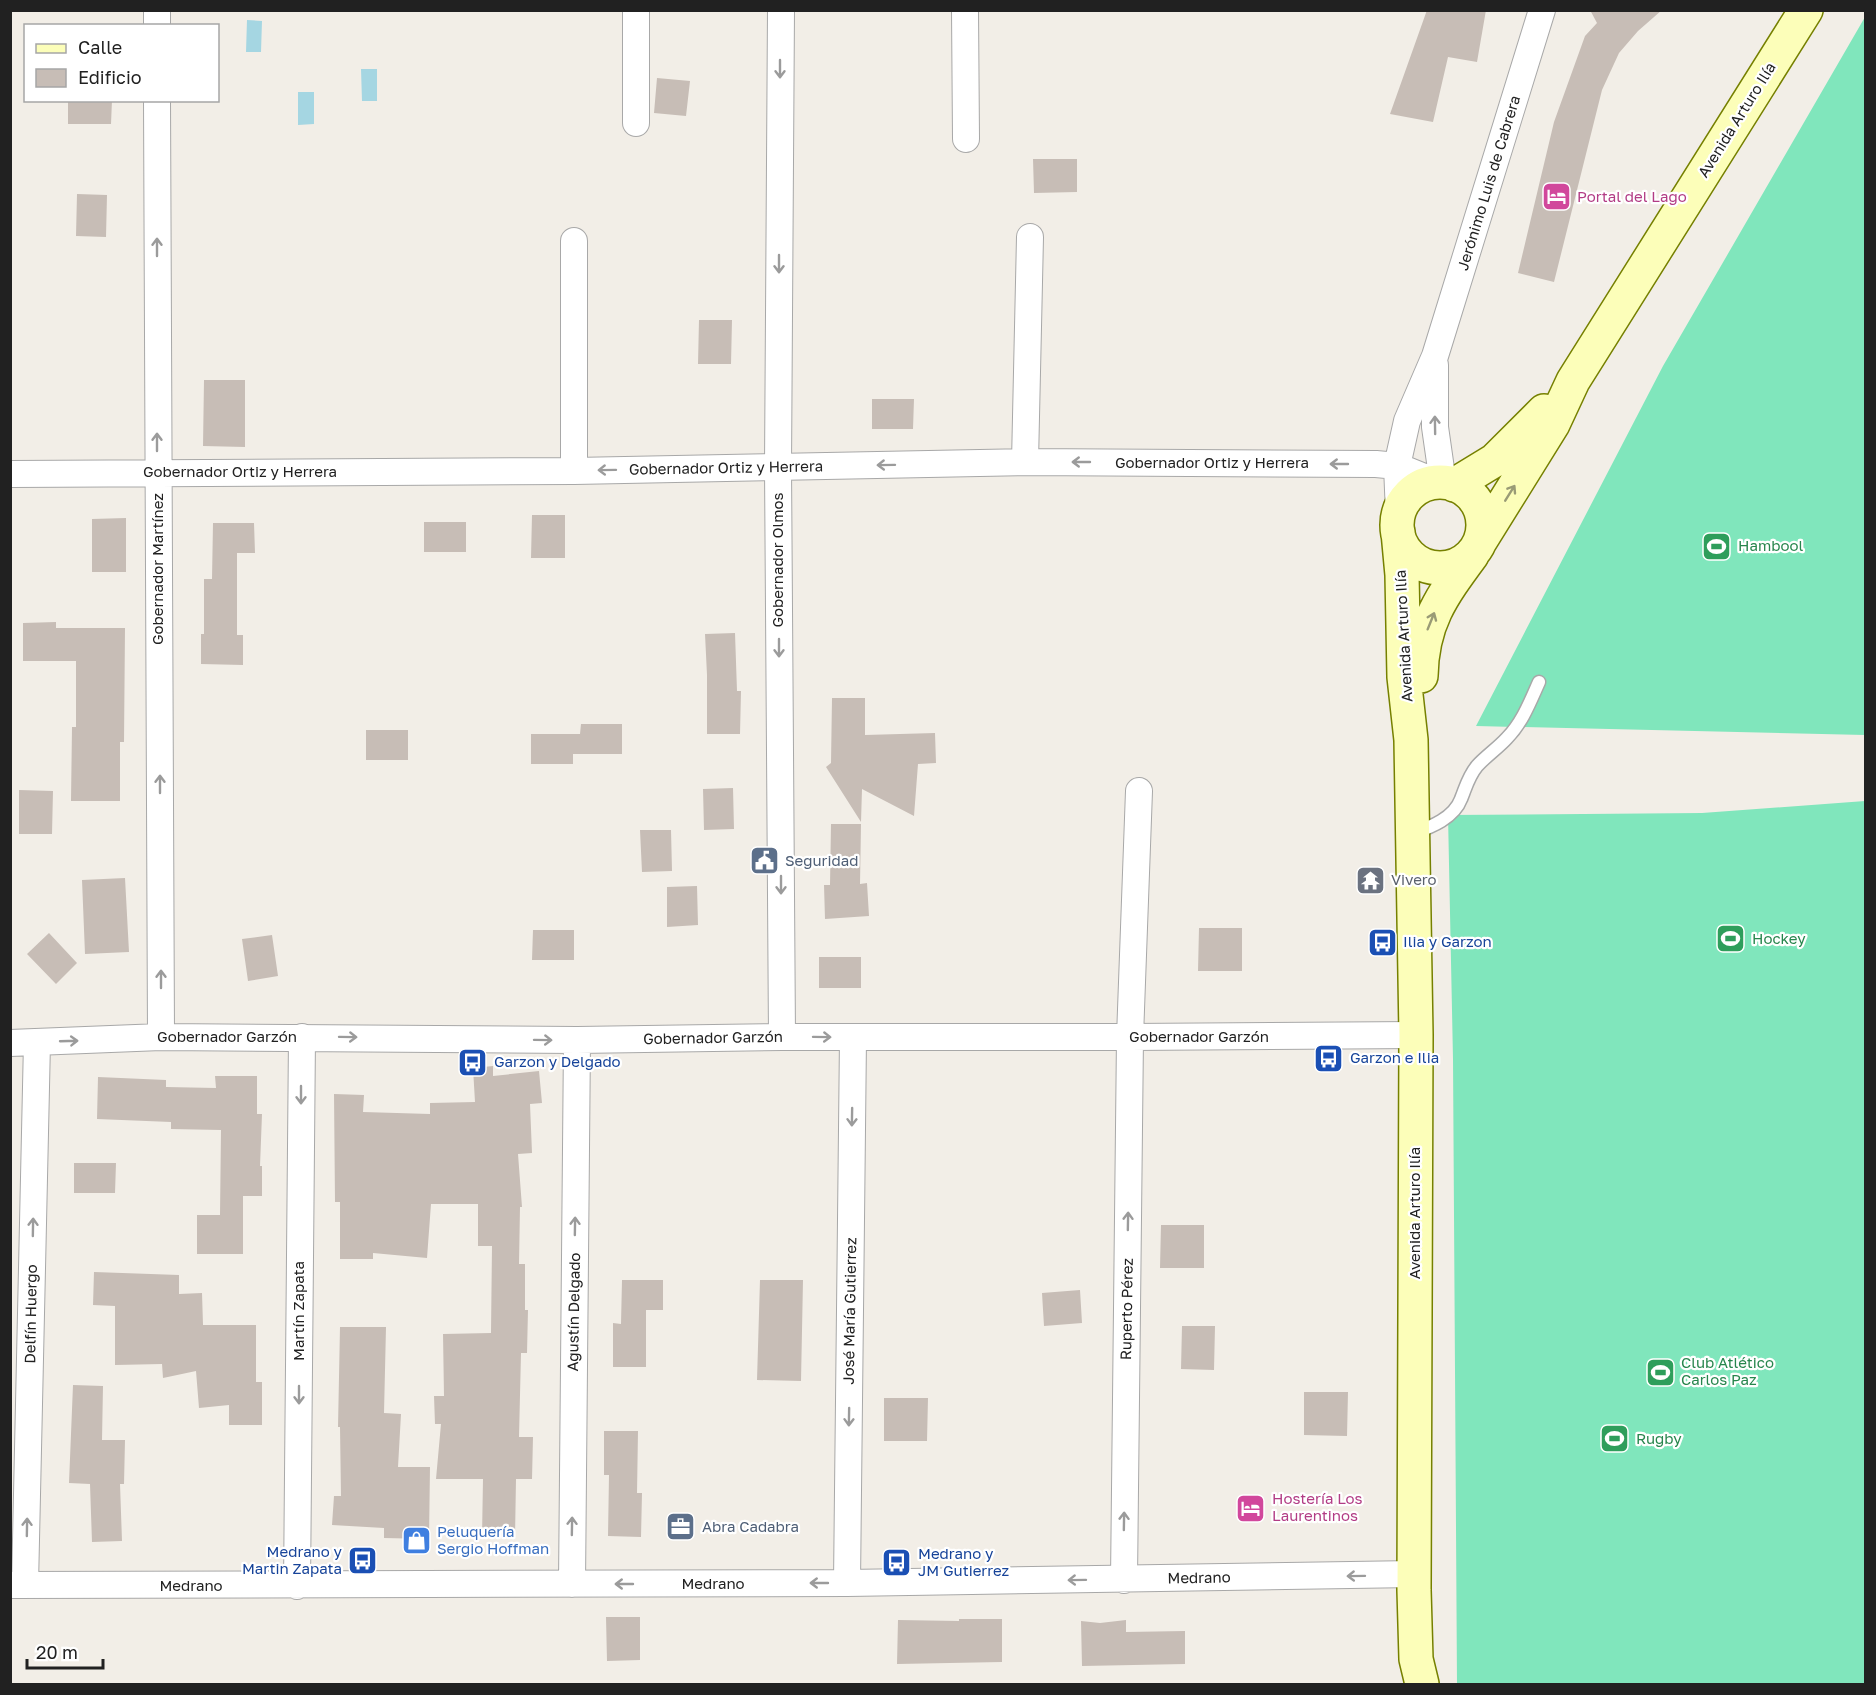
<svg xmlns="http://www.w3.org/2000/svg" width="1876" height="1695" font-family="'Golos Text',sans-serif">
<rect width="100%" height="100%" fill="#f2eee7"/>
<path fill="#80e6bc" d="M1865 17V735L1476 726 1663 366Z
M1865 801V1684H1457L1453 1059 1448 815 1702 813Z"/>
<path fill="#a5d6e2" d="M247 20 262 21 261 52H246Z
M361 69H377V101H362Z
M298 92H314V124L298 125Z"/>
<path fill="#c7bdb6" d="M1427 10H1486L1477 62 1448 57 1433 122 1390 114Z
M1590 10H1662L1638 31 1619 53 1602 90 1554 282 1518 273 1554 122 1585 36 1597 23Z
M657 78 690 81 686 116 654 113Z
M68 100H112L111 124H68Z
M1033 159H1077V192L1034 193Z
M77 194 107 195 106 237 76 236Z
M699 320H732L731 364H698Z
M204 380H245V447L203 446Z
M872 399H914L913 429H872Z
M532 515H565V558H531Z
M126 518V572H92V519Z
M424 522H466V552H424Z
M213 523H254L255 553H237V635H243V665L201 664V634H204V579H212Z
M56 622V628H125L124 742H120V801H71L72 727H76V661H23V623Z
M735 633 737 691H741L740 734H707V675L705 634Z
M832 698H865V735L935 733 936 763 918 764 914 816 862 789 861 822 826 767 831 763Z
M581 724H622V754H573V764H531V734H580Z
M366 730H408V760H366Z
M733 788 734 829 704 830 703 789Z
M19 790 53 791 52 834H19Z
M831 824H861L860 884 867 883 869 916 825 919 824 885H830Z
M640 830H671L672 871 642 872Z
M125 878 129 952 85 954 82 880Z
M697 886 698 925 667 927V887Z
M1199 928H1242V971H1198Z
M533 930H574V960H532Z
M49 933 77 963 56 984 27 954Z
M272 935 278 976 248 981 242 939Z
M819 957H861V988H819Z
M493 1066V1076L539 1071 542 1103 530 1104 532 1153 518 1154 522 1207H520L519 1264H525V1310H528L527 1353H521L519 1437H533L532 1479H516L515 1537H482L483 1479H436L441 1424H435L434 1396H444L443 1334 491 1333 492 1246H478V1204H431L427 1258 373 1253V1259H340V1202H335L334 1094 364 1095 363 1112 430 1114V1103L475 1102 473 1068Z
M215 1076H257V1114H262L260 1166H262V1196H243V1254H197V1215H220L221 1130 171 1129V1122L97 1119 98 1077 166 1080V1087L216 1088Z
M74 1163H116L115 1193H74Z
M1161 1225H1204V1268H1160Z
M94 1272 179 1275V1294L202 1293 203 1325H256V1382H262V1425H229V1405L199 1408 196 1371 163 1378 162 1364 115 1365V1306L93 1305Z
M622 1280H663V1310H646V1367H613V1323L621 1324Z
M760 1280H803L801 1381 757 1380Z
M1080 1290 1082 1323 1044 1326 1042 1293Z
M1182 1326H1215L1214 1370 1181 1369Z
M340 1327H386L384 1413 401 1414 398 1467H430L429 1539 384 1538V1528L332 1525 334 1496H341L340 1427H338Z
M73 1385 103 1386 102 1440H125L124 1484H120L122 1541 92 1542 90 1484 69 1483Z
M1304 1392H1348L1347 1436 1304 1435Z
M884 1398H928L927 1441H884Z
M604 1431H638L637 1493H642L641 1537 608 1536 609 1475H604Z
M606 1617H640V1660L607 1661Z
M959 1619H1002V1662L897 1664 898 1620 959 1621Z
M1126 1620V1632L1185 1631V1664L1082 1666 1081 1621 1100 1623Z"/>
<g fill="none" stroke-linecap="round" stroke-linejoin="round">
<defs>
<path id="service" d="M1414 833C1431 827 1454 818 1461 799 1466 787 1468 777 1477 766 1486 756 1498 748 1507 738 1522 723 1530 702 1539 682"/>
<path id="minor" d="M157 10V26
M781 10 778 467 782 1037
M965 10 966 139
M157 100 161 1037
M636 123V10
M1435 365V427L1443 483
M1025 462 1030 237
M574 471V241
M10 474 574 471 1025 462 1376 464 1397 466 1439 483
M1399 514 1397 466 1407 421 1435 356 1542 10
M10 1043 161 1037 577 1040 782 1037H1130L1416 1035
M1124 1580 1130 1037 1139 791
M847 1583 853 1038
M572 1584 577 1040
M10 1585 847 1583 1415 1574
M25 1585 37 1042
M297 1586 302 1037"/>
<path id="secondary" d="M1397 525a43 43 0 1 1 86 0a43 43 0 1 1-86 0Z
M1454 485 1495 460 1544 411
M1398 532 1402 575 1404 677 1411 740 1416 1035 1414 1590 1416 1659 1422 1684
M1479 543 1553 424 1573 381 1806 10
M1421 676C1422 623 1441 597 1472 555"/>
</defs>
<use href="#service" stroke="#a8a8a8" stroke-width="15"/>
<use href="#minor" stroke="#a8a8a8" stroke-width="28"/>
<use href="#secondary" stroke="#768000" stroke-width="36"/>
<use href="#service" stroke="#fff" stroke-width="12"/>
<use href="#minor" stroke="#fff" stroke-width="26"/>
<use href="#secondary" stroke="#fcfeb9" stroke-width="33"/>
</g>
<defs><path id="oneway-shaft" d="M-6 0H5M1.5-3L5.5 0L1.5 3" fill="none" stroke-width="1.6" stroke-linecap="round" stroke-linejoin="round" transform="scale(1.5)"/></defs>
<g stroke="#9b9b9b">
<use href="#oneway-shaft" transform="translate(780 69) rotate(90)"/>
<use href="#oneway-shaft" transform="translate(157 247) rotate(-90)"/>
<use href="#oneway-shaft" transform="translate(779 264) rotate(90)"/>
<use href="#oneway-shaft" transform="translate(1435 425) rotate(-91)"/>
<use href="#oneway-shaft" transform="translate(157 442) rotate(-90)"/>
<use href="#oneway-shaft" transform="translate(1081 462) rotate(-180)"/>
<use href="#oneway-shaft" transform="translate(1339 464) rotate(-180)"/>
<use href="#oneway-shaft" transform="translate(886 465) rotate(179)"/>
<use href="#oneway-shaft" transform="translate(607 470) rotate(179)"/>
<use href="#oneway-shaft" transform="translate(779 648) rotate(90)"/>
<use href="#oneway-shaft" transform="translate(160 784) rotate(-90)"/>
<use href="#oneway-shaft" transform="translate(781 885) rotate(90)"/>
<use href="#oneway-shaft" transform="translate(161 979) rotate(-90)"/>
<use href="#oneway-shaft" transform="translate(348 1037) rotate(1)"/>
<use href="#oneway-shaft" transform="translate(822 1037) rotate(1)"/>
<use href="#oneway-shaft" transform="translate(543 1040) rotate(1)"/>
<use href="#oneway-shaft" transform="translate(69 1041) rotate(-2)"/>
<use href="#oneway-shaft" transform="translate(301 1095) rotate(90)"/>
<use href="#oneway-shaft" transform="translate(852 1117) rotate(91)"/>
<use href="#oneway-shaft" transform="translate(1128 1221) rotate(-89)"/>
<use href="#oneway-shaft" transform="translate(575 1226) rotate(-89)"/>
<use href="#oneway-shaft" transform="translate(33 1227) rotate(-89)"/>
<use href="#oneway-shaft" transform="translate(299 1395) rotate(90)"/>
<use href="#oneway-shaft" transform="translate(849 1417) rotate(91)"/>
<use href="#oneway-shaft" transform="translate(1124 1521) rotate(-89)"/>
<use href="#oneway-shaft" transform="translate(572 1526) rotate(-89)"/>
<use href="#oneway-shaft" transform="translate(27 1527) rotate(-89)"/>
<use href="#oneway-shaft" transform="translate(1356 1576) rotate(179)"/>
<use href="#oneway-shaft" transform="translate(1077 1580) rotate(179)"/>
<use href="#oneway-shaft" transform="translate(819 1583) rotate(180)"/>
<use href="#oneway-shaft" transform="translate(624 1584) rotate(180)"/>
</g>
<g stroke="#999b75">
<use href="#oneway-shaft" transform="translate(1510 493) rotate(-58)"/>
<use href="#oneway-shaft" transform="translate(1431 621) rotate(-68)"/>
</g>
<defs>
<symbol id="hotel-square" viewBox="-11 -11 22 22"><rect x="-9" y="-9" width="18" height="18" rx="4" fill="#d1479c" stroke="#fff"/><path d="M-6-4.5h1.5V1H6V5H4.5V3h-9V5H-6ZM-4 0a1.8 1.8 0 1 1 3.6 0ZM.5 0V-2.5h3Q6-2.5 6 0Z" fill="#fff"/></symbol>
<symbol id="stadium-square" viewBox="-11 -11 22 22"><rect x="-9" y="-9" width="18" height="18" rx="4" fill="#2e9e5b" stroke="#fff"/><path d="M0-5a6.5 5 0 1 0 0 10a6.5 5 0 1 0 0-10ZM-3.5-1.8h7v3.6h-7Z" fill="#fff"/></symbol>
<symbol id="civic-square" viewBox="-11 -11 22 22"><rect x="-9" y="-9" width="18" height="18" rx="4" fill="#5c6f8a" stroke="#fff"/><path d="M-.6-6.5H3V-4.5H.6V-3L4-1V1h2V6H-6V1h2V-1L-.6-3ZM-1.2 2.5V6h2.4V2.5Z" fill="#fff"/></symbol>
<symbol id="temple-square" viewBox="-11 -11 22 22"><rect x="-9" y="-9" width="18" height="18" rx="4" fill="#6b7280" stroke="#fff"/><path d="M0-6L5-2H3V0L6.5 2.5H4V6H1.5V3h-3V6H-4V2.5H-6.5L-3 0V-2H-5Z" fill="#fff"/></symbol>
<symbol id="bus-square" viewBox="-11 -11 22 22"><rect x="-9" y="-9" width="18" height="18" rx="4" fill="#1a4fb4" stroke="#fff"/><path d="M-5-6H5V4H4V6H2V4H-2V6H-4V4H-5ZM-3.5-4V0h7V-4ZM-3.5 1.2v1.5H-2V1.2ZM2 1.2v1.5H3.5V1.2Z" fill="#fff"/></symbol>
<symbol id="office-square" viewBox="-11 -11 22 22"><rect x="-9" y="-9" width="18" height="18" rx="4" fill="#5c6f8a" stroke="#fff"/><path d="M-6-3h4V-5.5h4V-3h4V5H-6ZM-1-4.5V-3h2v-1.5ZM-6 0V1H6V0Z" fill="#fff"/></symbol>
<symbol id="shop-square" viewBox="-11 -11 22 22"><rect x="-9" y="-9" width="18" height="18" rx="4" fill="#3f7fe0" stroke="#fff"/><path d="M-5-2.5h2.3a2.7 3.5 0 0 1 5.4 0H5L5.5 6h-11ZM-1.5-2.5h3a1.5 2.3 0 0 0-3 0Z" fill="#fff"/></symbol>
</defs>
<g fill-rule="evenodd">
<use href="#hotel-square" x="1540" y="180" width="33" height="33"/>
<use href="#stadium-square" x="1700" y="530" width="33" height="33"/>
<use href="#civic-square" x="748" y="844" width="33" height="33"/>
<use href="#temple-square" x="1354" y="864" width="33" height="33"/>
<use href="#stadium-square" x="1714" y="922" width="33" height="33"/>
<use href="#bus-square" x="1366" y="926" width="33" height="33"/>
<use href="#bus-square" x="1312" y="1042" width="33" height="33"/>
<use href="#bus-square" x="456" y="1046" width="33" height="33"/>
<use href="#stadium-square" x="1644" y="1356" width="33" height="33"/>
<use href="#stadium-square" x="1598" y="1422" width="33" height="33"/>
<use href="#hotel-square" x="1234" y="1492" width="33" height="33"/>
<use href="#office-square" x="664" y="1510" width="33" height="33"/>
<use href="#shop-square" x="400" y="1524" width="33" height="33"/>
<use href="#bus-square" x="346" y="1544" width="33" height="33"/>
<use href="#bus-square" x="880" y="1546" width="33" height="33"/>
</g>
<g text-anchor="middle" stroke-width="4.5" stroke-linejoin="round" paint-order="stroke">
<g font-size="15" fill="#212121" stroke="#fff">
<text transform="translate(1737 120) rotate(-58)" y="5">Avenida Arturo Ilía</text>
<text transform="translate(1489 183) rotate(-73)" y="5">Jerónimo Luis de Cabrera</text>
<text x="1212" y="468">Gobernador Ortiz y Herrera</text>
<text transform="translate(726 468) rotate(-1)" y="5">Gobernador Ortiz y Herrera</text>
<text x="240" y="477">Gobernador Ortiz y Herrera</text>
<text transform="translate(778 560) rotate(-90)" y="5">Gobernador Olmos</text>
<text transform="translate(158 569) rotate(-90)" y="5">Gobernador Martínez</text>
<text transform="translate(1404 636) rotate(-93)" y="5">Avenida Arturo Ilía</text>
<text x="227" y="1042">Gobernador Garzón</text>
<text x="1199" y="1042">Gobernador Garzón</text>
<text transform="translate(713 1038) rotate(-1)" y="5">Gobernador Garzón</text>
<text transform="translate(1415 1213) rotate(-90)" y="5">Avenida Arturo Ilía</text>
<text transform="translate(1127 1309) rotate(-89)" y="5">Ruperto Pérez</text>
<text transform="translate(299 1311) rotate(-90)" y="5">Martín Zapata</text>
<text transform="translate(850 1311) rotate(-89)" y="5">José María Gutierrez</text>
<text transform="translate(574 1312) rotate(-89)" y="5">Agustín Delgado</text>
<text transform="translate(31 1314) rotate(-89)" y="5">Delfín Huergo</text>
<text transform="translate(1199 1578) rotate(-1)" y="5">Medrano</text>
<text x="713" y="1589">Medrano</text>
<text x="191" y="1591">Medrano</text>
</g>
<g font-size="15" fill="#b23c85" stroke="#fff" text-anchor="start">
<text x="1577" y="202">Portal del Lago</text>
<text x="1272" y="1504">Hostería Los<tspan x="1272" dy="17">Laurentinos</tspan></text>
</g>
<g font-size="15" fill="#27864d" stroke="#fff" text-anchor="start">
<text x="1738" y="551">Hambool</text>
<text x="1752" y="944">Hockey</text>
<text x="1681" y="1368">Club Atlético<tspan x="1681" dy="17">Carlos Paz</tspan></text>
<text x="1636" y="1444">Rugby</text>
</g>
<g font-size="15" fill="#4e5e75" stroke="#fff" text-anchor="start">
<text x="785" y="866">Seguridad</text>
<text x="702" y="1532">Abra Cadabra</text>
</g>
<g font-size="15" fill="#5b616d" stroke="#fff" text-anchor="start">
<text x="1391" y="885">Vivero</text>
</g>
<g font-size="15" fill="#164399" stroke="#fff" text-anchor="start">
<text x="1403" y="947">Ilia y Garzon</text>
<text x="1350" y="1063">Garzon e Ilia</text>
<text x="494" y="1067">Garzon y Delgado</text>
<text x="342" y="1557" text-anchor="end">Medrano y<tspan x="342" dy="17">Martin Zapata</tspan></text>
<text x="918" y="1559">Medrano y<tspan x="918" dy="17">JM Gutierrez</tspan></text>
</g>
<g font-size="15" fill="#366cbe" stroke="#fff" text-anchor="start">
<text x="437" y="1537">Peluquería<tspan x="437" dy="17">Sergio Hoffman</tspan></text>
</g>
</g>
<rect width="1876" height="1695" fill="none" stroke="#212121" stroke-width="24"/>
<rect x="24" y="24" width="195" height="78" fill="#ffffff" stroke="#a6a6a6" stroke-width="1.5"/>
<rect x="36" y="44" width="30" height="9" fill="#fcfeb9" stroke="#a6a6a6" stroke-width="1.5"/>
<text x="78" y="54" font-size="18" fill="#212121">Calle</text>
<rect x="36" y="69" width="30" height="18" fill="#c7bdb6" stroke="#a6a6a6" stroke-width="1.5"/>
<text x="78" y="84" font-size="18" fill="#212121">Edificio</text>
<path d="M27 1659v9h76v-9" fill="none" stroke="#212121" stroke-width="3"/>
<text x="36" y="1659" font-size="18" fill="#212121" stroke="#ffffff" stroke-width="4.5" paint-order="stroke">20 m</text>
</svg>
